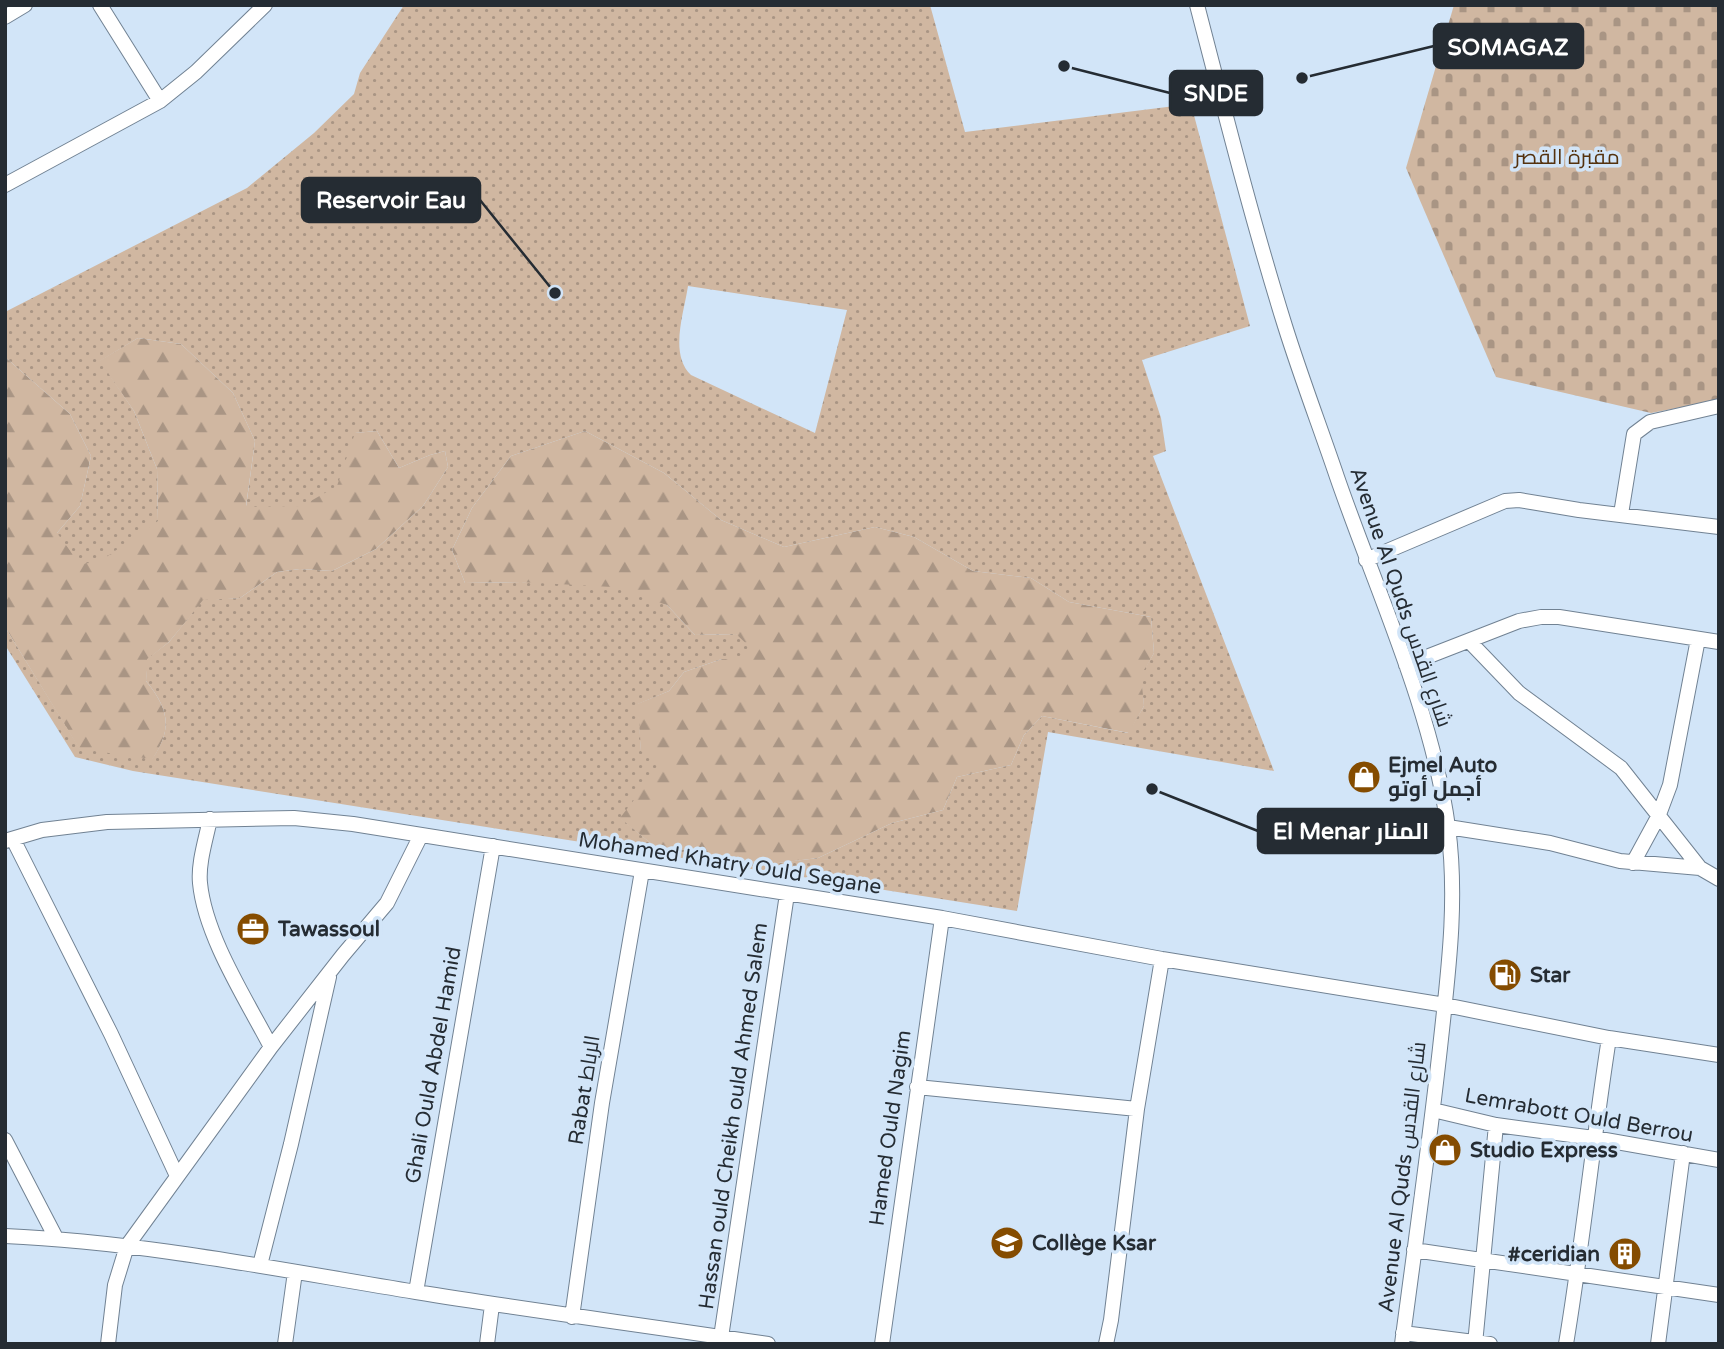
<svg xmlns="http://www.w3.org/2000/svg" width="1724" height="1349" font-family="'Varela Round',Cairo,sans-serif">
<defs>
<pattern id="forest-firs" width="22" height="20" patternUnits="userSpaceOnUse" patternTransform="scale(1.75)"><rect width="22" height="20" fill="#d0b7a1"/><path d="M5 1l3.5 6h-7zM16 11l3.5 6h-7z" fill="#a99584"/></pattern>
<pattern id="cemetery-stones" width="16" height="16" patternUnits="userSpaceOnUse" patternTransform="scale(1.75)"><rect width="16" height="16" fill="#d0b7a1"/><path d="M2 7V4a2 2 0 0 1 4 0v3zM10 15v-3a2 2 0 0 1 4 0v3z" fill="#a99584"/></pattern>
<pattern id="park-dots" width="8" height="8" patternUnits="userSpaceOnUse" patternTransform="scale(1.75)"><rect width="8" height="8" fill="#d0b7a1"/><path d="M2 2h.1M6 6h.1" fill="none" stroke="#a99584" stroke-width="1.8" stroke-linecap="round"/></pattern>
</defs>
<rect width="100%" height="100%" fill="#d2e5f8"/>
<path fill="url(#forest-firs)" d="M138 338 181 344 233 393 255 441 246 506 354 433 377 431 399 468 430 455 445 451 448 467 423 506 376 549 332 571 300 569 277 572 240 598 203 601 169 642 148 659 146 681C169 709 173 729 152 760L80 750 5 627V357L70 414 91 456 80 506 57 533 158 521 157 469 134 411 99 361Z
M585 431 664 473 721 520 784 547 875 527 914 537 973 571 1031 578 1069 602 1151 617 1154 653 1142 675 1144 706 1129 733 1042 716 1024 735 1011 765 957 777 943 810 892 823 818 858 770 864 653 845 619 818 636 795 641 752 637 704 669 691 684 672 722 659H743L736 634 695 635 667 605 521 582 465 583 452 550 472 508 511 456Z"/>
<path fill="url(#cemetery-stones)" d="M1454 5H1719V400L1651 413 1496 377 1406 168Z"/>
<path fill="url(#park-dots)" fill-rule="evenodd" d="M404 5H930L965 132 1191 104 1250 326 1142 360 1161 418 1166 451 1153 456 1274 771 1048 732 1017 911 133 771 75 757 5 645V627L80 749 152 759C173 729 169 709 146 681L147 659 169 642 203 600 240 598 277 572 300 569 332 571 376 549 423 506 448 467 445 451 430 455 399 468 377 431 355 433 337 486 302 506 246 507 255 441 233 393 181 344 138 338 100 361 134 411 157 469 158 521 99 562 80 564 57 533 80 506 91 456 70 414 5 357V312L247 188 314 133 354 94 360 73ZM688 286 847 310 815 433 691 375C669 354 684 313 688 286ZM585 431 664 473 721 520 784 547 875 527 914 537 973 571 1031 578 1069 602 1151 617 1154 653 1141 675 1144 706 1128 733 1042 716 1024 735 1011 765 957 777 943 810 892 823 818 858 770 864 653 845 620 818 660 766 641 751 638 704 669 691 684 672 722 659H743L752 649 736 634 695 635 667 605 612 587 521 582 465 583 452 550 472 508 511 456Z"/>
<g fill="none" stroke-linecap="round" stroke-linejoin="round">
<defs>
<path id="minor" d="M100 5 160 101
M1197 5C1225 113 1252 220 1285 326 1301 377 1320 427 1337 477 1376 590 1432 709 1448 827 1458 901 1448 974 1440 1048 1429 1147 1415 1245 1402 1344
M5 17 25 5
M5 185 160 101 196 72 265 5
M1621 514 1634 434 1650 422 1719 406
M1366 560 1505 501 1519 500 1579 510 1719 527
M1469 641 1519 693 1621 768 1700 868 1719 879
M1406 665 1519 621 1541 617H1559L1719 642
M210 819C206 839 198 863 200 883 205 936 246 999 271 1047
M1448 827 1550 843 1620 861 1700 868
M13 839 111 1034 177 1176
M5 841 42 830 107 822 294 818 353 824 942 918 1162 959 1445 1005 1609 1038 1719 1055
M1633 863 1658 817 1670 785 1698 639
M917 1087 1137 1109
M1433 1110 1496 1125 1594 1138 1719 1160
M5 1140 56 1238
M5 1236C143 1242 280 1270 416 1292 533 1311 651 1326 768 1344
M1414 1250 1719 1295
M260 1265 291 1144 329 977
M416 1292 493 846
M572 1317 602 1103 642 871
M1403 1333 1490 1344
M108 1344 115 1285 127 1246 271 1047 343 955 387 903 421 835
M285 1344 295 1272
M487 1344 492 1305
M720 1344 787 894
M882 1344 942 918
M1106 1344 1111 1320 1137 1109 1162 959
M1475 1344 1496 1125
M1566 1344C1583 1242 1593 1140 1609 1038
M1658 1344 1683 1153"/>
</defs>
<use href="#minor" stroke="#718293" stroke-width="16"/>
<use href="#minor" stroke="#fff" stroke-width="14"/>
</g>
<defs>
<symbol id="shop-disc" viewBox="-11 -11 22 22"><circle r="9.5" fill="#854c00" stroke="#d2e5f8"/><path d="M-5-2.5h2.3a2.7 3.5 0 0 1 5.4 0H5L5.5 6h-11ZM-1.5-2.5h3a1.5 2.3 0 0 0-3 0Z" fill="#fff"/></symbol>
<symbol id="office-disc" viewBox="-11 -11 22 22"><circle r="9.5" fill="#854c00" stroke="#d2e5f8"/><path d="M-6-3h4V-5.5h4V-3h4V5H-6ZM-1-4.5V-3h2v-1.5ZM-6 0V1H6V0Z" fill="#fff"/></symbol>
<symbol id="fuel-disc" viewBox="-11 -11 22 22"><circle r="9.5" fill="#854c00" stroke="#d2e5f8"/><path d="M-5.5-6h7V0h2V4h1.3V-2.5L3-4.5l.8-.8L6-3V5H2.5V1h-1V6h-7ZM-4.2-4.7v3.2H.2V-4.7Z" fill="#fff"/></symbol>
<symbol id="school-disc" viewBox="-11 -11 22 22"><circle r="9.5" fill="#854c00" stroke="#d2e5f8"/><path d="M0-5L7-2L0 1L-7-2ZM-4 1L0 2.5L4 1V4Q0 6-4 4Z" fill="#fff"/></symbol>
<symbol id="building-disc" viewBox="-11 -11 22 22"><circle r="9.5" fill="#854c00" stroke="#d2e5f8"/><path d="M-4-6H4V6H1V3H-1V6H-4ZM-2.5-4.3h1.7v1.8h-1.7ZM.8-4.3h1.7v1.8H.8ZM-2.5-1h1.7V.8h-1.7ZM.8-1h1.7V.8H.8Z" fill="#fff"/></symbol>
</defs>
<g fill-rule="evenodd">
<use href="#shop-disc" x="1345" y="758" width="38" height="38"/>
<use href="#office-disc" x="234" y="910" width="38" height="38"/>
<use href="#fuel-disc" x="1486" y="956" width="38" height="38"/>
<use href="#shop-disc" x="1426" y="1131" width="38" height="38"/>
<use href="#school-disc" x="988" y="1224" width="38" height="38"/>
<use href="#building-disc" x="1606" y="1235" width="38" height="38"/>
</g>
<g text-anchor="middle" stroke-width="7" stroke-linejoin="round" paint-order="stroke">
<g font-size="21" fill="#54320e" stroke="#d2e5f8">
<text x="1567" y="164">مقبرة القصر</text>
</g>
<g font-size="21" fill="#252c33" stroke="#d2e5f8">
<text transform="translate(1401 597) rotate(71)" y="7">Avenue Al Quds شارع القدس</text>
<text transform="translate(730 863) rotate(9)" y="7">Mohamed Khatry Ould Segane</text>
<text transform="translate(433 1065) rotate(-80)" y="7">Ghali Ould Abdel Hamid</text>
<text transform="translate(584 1090) rotate(-81)" y="7">Rabat الرباط</text>
<text transform="translate(1579 1115) rotate(10)" y="7">Lemrabott Ould Berrou</text>
<text transform="translate(733 1116) rotate(-82)" y="7">Hassan ould Cheikh ould Ahmed Salem</text>
<text transform="translate(890 1128) rotate(-82)" y="7">Hamed Ould Nagim</text>
<text transform="translate(1402 1177) rotate(-83)" y="7">Avenue Al Quds شارع القدس</text>
</g>
<g font-size="21" font-weight="bold" fill="#252c33" stroke="#d2e5f8" text-anchor="start">
<text x="1388" y="772">Ejmel Auto<tspan x="1388" dy="24">أجمل أوتو</tspan></text>
<text x="278" y="936">Tawassoul</text>
<text x="1530" y="982">Star</text>
<text x="1470" y="1157">Studio Express</text>
<text x="1032" y="1250">Collège Ksar</text>
<text x="1600" y="1261" text-anchor="end">#ceridian</text>
</g>
</g>
<path fill="none" stroke="#252c33" stroke-width="2.5" d="M1302 78L1434 46M1064 66L1170 93M555 293L480 200M1152 789L1258 831"/>
<g fill="#252c33" stroke="#d2e5f8" stroke-width="2.5">
<circle cx="1302" cy="78" r="7"/>
<circle cx="1064" cy="66" r="7"/>
<circle cx="555" cy="293" r="7"/>
<circle cx="1152" cy="789" r="7"/>
</g>
<g fill="#252c33" stroke="#252c33" stroke-width="2.5">
<rect x="1434" y="24" width="149" height="44" rx="7"/>
<rect x="1170" y="71" width="92" height="44" rx="7"/>
<rect x="302" y="178" width="178" height="44" rx="7"/>
<rect x="1258" y="809" width="185" height="44" rx="7"/>
</g>
<g font-size="23" text-anchor="middle" font-weight="bold" fill="#fff">
<text x="1508" y="55">SOMAGAZ</text>
<text x="1216" y="101">SNDE</text>
<text x="391" y="208">Reservoir Eau</text>
<text x="1351" y="839">El Menar المنار</text>
</g>
<rect width="1724" height="1349" fill="none" stroke="#252c33" stroke-width="14"/>
</svg>
